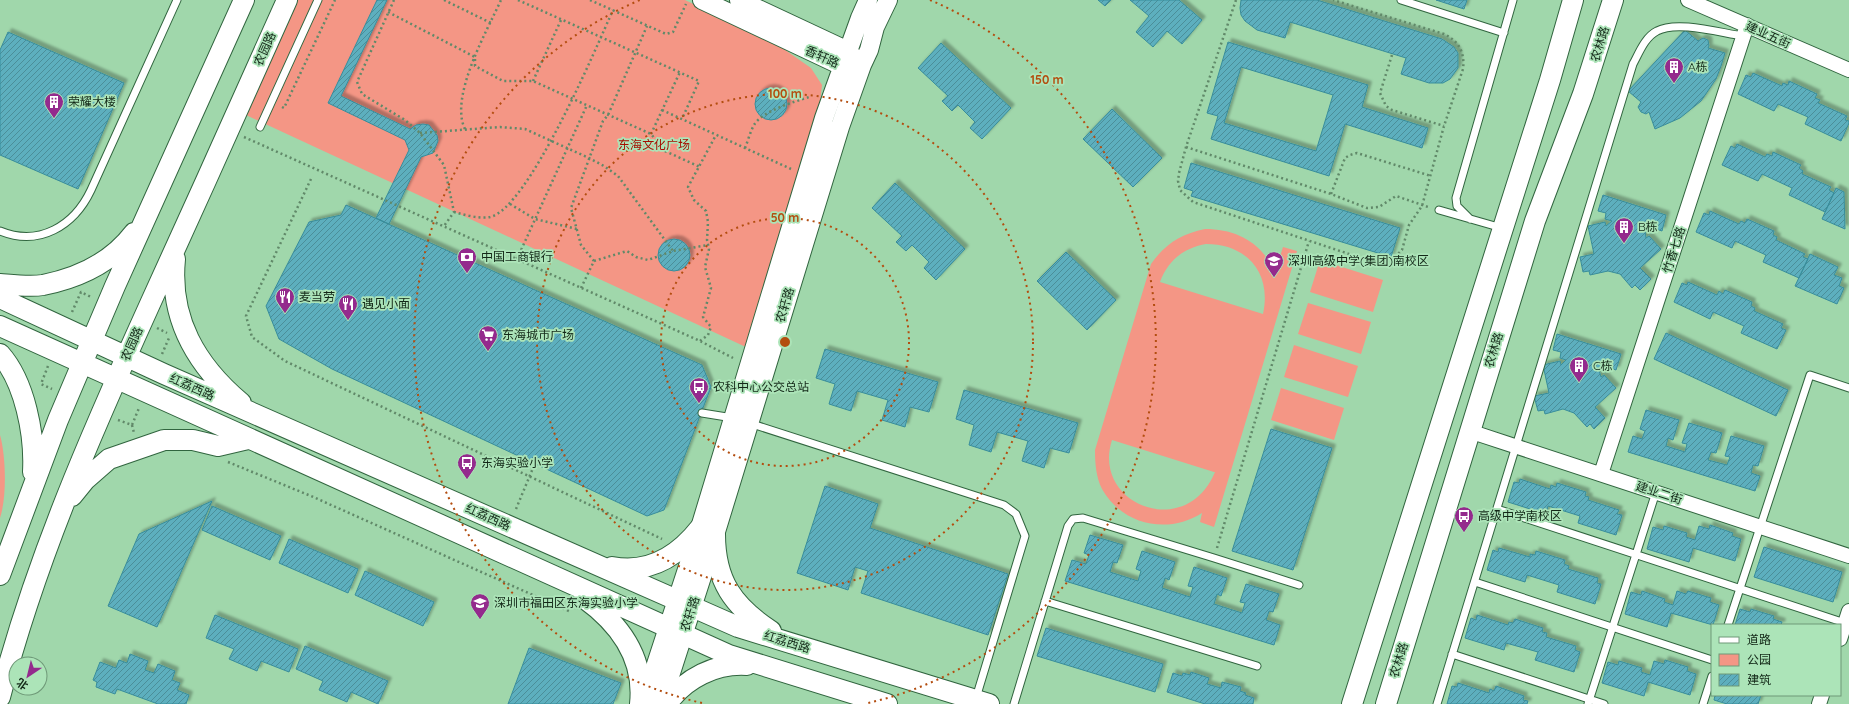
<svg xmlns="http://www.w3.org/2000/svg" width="1849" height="704" font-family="Quicksand,'Noto Sans SC',sans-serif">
<defs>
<pattern id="building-hatch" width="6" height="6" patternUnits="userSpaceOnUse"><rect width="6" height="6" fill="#5dafbe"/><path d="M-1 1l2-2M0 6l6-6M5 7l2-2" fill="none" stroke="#4c8e99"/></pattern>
<filter id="shadow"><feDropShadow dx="3.5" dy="-3.5" stdDeviation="1" flood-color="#0004"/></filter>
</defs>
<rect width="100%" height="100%" fill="#a0d7ab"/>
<path fill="#f49685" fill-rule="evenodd" d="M297 0H685L778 45 811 68 822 85 819 111 748 348 246 115Z
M1205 229C1237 229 1262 243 1275 272L1283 247 1297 251 1214 527 1200 522 1202 513C1168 535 1122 525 1102 489 1096 477 1095 463 1095 450L1151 264C1165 244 1181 234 1205 229ZM1206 244C1247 244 1272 273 1263 314L1160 282C1168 260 1184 248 1206 244ZM1112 440 1214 472H1215C1186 542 1091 504 1112 440Z
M1320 260 1383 280 1373 312 1310 292Z
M1308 303 1371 322 1361 354 1298 334Z
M1294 345 1358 366 1348 397 1284 377Z
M1281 388 1344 408 1334 440 1271 420Z
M0 435C6 456 7 497 0 518Z"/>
<path fill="url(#building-hatch)" stroke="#388d9b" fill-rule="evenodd" filter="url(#shadow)" d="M377 0H387L341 96 410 129 416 125 423 124 429 125 437 135 438 141 433 153 421 157 389 224 376 218 409 150 405 140 328 103Z
M1098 0H1111L1105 6Z
M1130 0H1179L1202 20 1182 44 1167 31 1153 47 1136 32 1149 16Z
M1241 0H1317L1442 39 1454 47 1458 53V68L1450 79 1443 83H1429L1401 74 1406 58 1290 22 1285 38 1257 30 1245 21 1241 15 1240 8Z
M1436 0H1467L1464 9Z
M1685 30 1698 41 1703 38 1708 40 1709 46 1708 48 1725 53 1721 66 1716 79 1701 101 1680 118 1655 129 1649 112 1646 114 1641 112 1638 107 1641 102 1628 91Z
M8 32 124 83 78 189 0 155V50Z
M1228 42 1368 85 1362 107 1428 128 1422 148 1345 124 1329 176 1211 139 1218 116 1207 113ZM1241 67 1333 95 1316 151 1224 123Z
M941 43 1011 108 982 139 970 128 975 122 958 105 952 111 942 101 948 96 918 68Z
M1753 73 1782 86 1783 83 1788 85 1789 81 1817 94 1815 98 1820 100 1818 103 1847 116 1845 120 1849 121V123L1841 141 1805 124 1808 117 1778 104 1774 111 1738 94 1746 75 1751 77Z
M755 104a16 16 0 1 1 32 0a16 16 0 1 1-32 0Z
M1112 109 1162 158 1133 187 1083 139Z
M1737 144 1765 157 1767 154 1772 156 1773 152 1801 165 1799 168 1803 171 1802 174 1831 187 1829 190 1834 193 1825 212 1789 195 1792 188 1762 174 1758 181 1722 165 1731 146 1735 148Z
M1191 163 1400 228 1391 257 1191 196 1193 191 1184 188Z
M895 183 965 249 936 280 924 268 929 262 912 245 906 251 896 242 902 236 872 208Z
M1836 188 1844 192 1845 229 1822 219Z
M1603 195 1666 215 1662 231 1653 228 1652 233 1645 231 1646 238 1649 236 1661 249 1640 268 1651 279 1640 290 1635 285 1632 288 1620 274 1608 271 1590 275 1589 271 1583 272 1580 257 1594 254 1588 226 1605 222 1606 226 1612 221 1605 219 1606 213 1598 211Z
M346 205 702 365 711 387 664 510 647 516 332 369 279 339 266 306 309 222 341 215Z
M1710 211 1739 224 1741 221 1745 223 1747 219 1774 231 1773 235 1777 237 1776 240 1805 254 1803 257 1808 259 1799 278 1763 262 1766 255 1735 241 1732 248 1696 232 1704 213 1709 215Z
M658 255a16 16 0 1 1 32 0a16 16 0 1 1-32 0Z
M1066 252 1116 300 1087 330 1037 281Z
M1810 254 1838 267 1834 275 1842 278 1839 286 1844 288 1837 304 1795 286Z
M1688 282 1717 295 1719 291 1723 294 1725 290 1752 302 1751 306 1755 308 1754 311 1783 324 1781 328 1786 330 1777 349 1741 333 1744 326 1713 312 1710 319 1674 302 1682 283 1687 285Z
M1666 333 1788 390 1776 416 1654 359Z
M1557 334 1621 354 1616 370 1608 367 1606 372 1599 370 1601 377 1604 375 1616 388 1595 407 1605 418 1594 429 1590 424 1587 427 1574 413 1563 409 1545 414 1544 410 1538 411 1534 396 1549 393 1543 365 1560 361 1561 365 1566 360 1560 358 1561 352 1553 350Z
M825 349 938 382 929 412 910 407 905 427 882 420 888 400 857 391 851 411 829 404 835 384 816 378Z
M964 390 1078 423 1069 453 1050 448 1044 468 1022 461 1028 441 997 432 991 452 969 445 974 425 956 419Z
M1646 410 1679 420 1673 440 1668 438 1666 446 1685 452 1687 444 1682 443 1689 423 1722 433 1716 453 1711 452 1708 460 1727 465 1730 457 1725 456 1731 436 1764 446 1758 466 1753 465 1751 473 1760 476 1755 491 1628 452 1633 436 1642 439 1645 431 1640 429Z
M1271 429 1332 448 1293 570 1232 551Z
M1520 479 1550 489 1551 485 1556 487 1557 483 1586 492 1585 496 1589 497 1588 500 1619 510 1617 514 1622 515 1616 535 1578 523 1580 516 1548 506 1546 514 1508 502 1514 482 1519 483Z
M825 486 878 504 870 528 1008 574 988 635 861 593 868 571 855 567 848 590 797 573Z
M212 501 157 627 108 606 139 534Z
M212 506 281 536 270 560 202 530Z
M1710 525 1733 533 1732 536 1741 539 1735 561 1693 548 1689 562 1647 549 1653 527 1663 530 1664 526 1687 533 1686 537 1695 540 1699 526 1709 529Z
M1090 535 1123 545 1117 563 1113 562 1110 572 1138 581 1141 571 1136 569 1142 551 1175 562 1169 580 1165 578 1162 588 1190 597 1193 587 1188 586 1194 567 1227 578 1221 596 1217 594 1214 604 1242 613 1245 603 1240 602 1246 584 1279 594 1273 612 1269 611 1266 620 1280 625 1274 645 1065 581 1072 560 1086 564 1089 555 1084 553Z
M289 539 358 569 348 593 279 563Z
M1764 547 1842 572 1833 602 1754 577Z
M1499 548 1530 557V554L1535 555 1536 551 1565 560 1564 564 1569 566 1568 569 1598 578 1597 583 1601 584 1595 604 1557 592 1559 585 1527 575 1525 582 1487 570 1493 550 1498 552Z
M365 571 434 602 423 626 355 595Z
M1642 591 1665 599 1664 602 1673 605 1677 591 1686 594 1688 591 1711 598 1710 602 1719 605 1713 625 1671 613 1667 627 1625 614 1631 592 1641 595Z
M1740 609 1750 612 1751 609 1774 616 1773 619 1782 622 1781 625H1735Z
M215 615 298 649 289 672 261 661 257 671 229 659 234 649 206 638Z
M1477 615 1508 625 1509 622 1513 623 1515 619 1543 628 1542 632 1547 633 1546 637 1576 646 1575 650 1580 652 1574 672 1535 660 1538 652 1506 643 1504 650 1465 638 1471 618 1476 620Z
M1046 628 1163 664 1155 692 1037 656Z
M305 646 388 681 378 704 351 692 347 702 319 690 323 681 296 669Z
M529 648 621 683 613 704H508Z
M130 654 148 661 145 670 154 673 158 664 175 671 172 680 180 683 177 690 189 695 186 704H158L117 689 115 694 96 687 97 682 93 680 100 662 116 668 119 660 127 663Z
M1665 660 1688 667 1687 671 1696 674 1690 695 1648 682 1644 696 1602 683 1608 662 1618 665 1619 661 1642 668 1641 672 1650 675 1654 661 1664 664Z
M1191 672 1209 678 1207 684 1221 688 1222 682 1241 687 1240 691 1246 693 1245 695 1254 698 1253 704H1205L1167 692 1173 673 1182 676 1183 673 1190 675Z
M1458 683 1489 693 1490 689 1494 691 1496 686 1524 696 1523 700 1528 701 1527 704H1447L1452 686 1457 687Z
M1715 695H1761L1758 704H1727L1714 700Z"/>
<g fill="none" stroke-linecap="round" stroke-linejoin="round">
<defs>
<path id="service" d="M1401 0 1504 33
M260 127 318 0
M1439 210 1502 228
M1470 219 1457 206 1456 198 1513 0
M0 231C39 247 74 226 91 190L177 0
M702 413 733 418
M749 423 1004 505 1016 514 1025 536 976 698
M1497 509 1845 623
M1475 582 1712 660
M1045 601 1257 666
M1728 625 1810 375 1849 388
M1452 654 1604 704
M1014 704 1068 526 1073 519 1083 518 1214 558 1299 585
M1437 704 1633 64C1639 53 1645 37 1657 31 1677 20 1721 33 1743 36
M1588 704 1656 492
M1703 704 1712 676"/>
<path id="minor" d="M1688 0 1849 70
M1469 431 1849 556
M1601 474 1747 25
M1840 639 1849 611
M1819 704 1822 695"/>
<path id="tertiary" d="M702 0 842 66H855
M739 0 848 51 855 59
M643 704 692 554 824 118 860 18 868 0
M661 704 707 561 840 127 862 65 869 50 875 27 888 0"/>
<path id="secondary" d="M175 259C169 319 196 365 241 403
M0 284C13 285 30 287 43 285 78 278 112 262 134 233
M0 298 164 374 738 627 989 704
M0 326 729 655 887 704
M0 354C25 382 35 435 33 472
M72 496 85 480 109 459 164 440H193L218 446 248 439
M715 534C715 581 733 606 771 631
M612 567C649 574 678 556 700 528
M0 575 58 420 115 286 244 0
M584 598C620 624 645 658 640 704
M0 697C35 561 92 432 150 304 196 203 242 101 287 0
M667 704C685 678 716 663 747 665
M1352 704 1550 80 1573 0
M1386 704 1535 221 1583 94 1613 0"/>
</defs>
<use href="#service" stroke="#31653f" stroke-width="9"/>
<use href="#minor" stroke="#31653f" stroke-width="16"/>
<use href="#tertiary" stroke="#31653f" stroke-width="20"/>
<use href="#secondary" stroke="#31653f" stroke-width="22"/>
<path stroke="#618969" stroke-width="2.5" stroke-dasharray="2 3" stroke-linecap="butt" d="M394 0 357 82 362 94 405 120 420 133 444 165 454 212 444 226
M444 0 491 23
M518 0 699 81 682 119
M590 0 666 34 673 32 686 4
M1236 0 1186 147 1179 173 1178 181 1180 190 1193 202 1373 262 1392 260 1402 250 1409 225 1422 206 1444 126 1463 69C1465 53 1459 41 1444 34L1333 0
M388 12 475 57V66L503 81H533L651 134 665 151 700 167
M1392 55 1380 93 1386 106 1392 110 1444 126
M533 81 561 20
M282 107 284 108 335 0
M662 110 791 169
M465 129C449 97 487 31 501 0
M420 133 500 127 525 129 589 158 604 166 618 176 673 251
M651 134 680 72
M244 137 700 341 733 358
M1186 147 1331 194 1367 208 1379 207 1396 196 1428 207
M745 148C748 141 750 132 754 125 762 111 794 102 809 97
M311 179 246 316 252 337 285 361 662 539
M1331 194 1345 158 1350 155 1357 153 1431 176
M510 204 535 219 577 229
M454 212C465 215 479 219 490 217 528 209 596 48 613 10
M517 259 587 105
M594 261 581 245 571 208 603 121 608 115 647 26
M581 288 594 261 627 251 636 257 648 260 673 251 708 245
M72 312 81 292 91 297
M157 328 167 333
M700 341 708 335 711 327 703 317 711 288 705 267 709 249 707 240 708 222 706 211 694 200 688 187 716 135
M162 354 169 338
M48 366 41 384 52 389
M118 420 132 425 139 408
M132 425 134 433
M228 462 311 496 571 612
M516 509 533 468
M1217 548 1309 241"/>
<use href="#service" stroke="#fff" stroke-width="7"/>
<use href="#minor" stroke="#fff" stroke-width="14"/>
<use href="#tertiary" stroke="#fff" stroke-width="18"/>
<use href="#secondary" stroke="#fff" stroke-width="20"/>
</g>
<g fill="none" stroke="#b34d0f" stroke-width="2" stroke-dasharray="2 4">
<circle cx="785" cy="342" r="124"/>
<circle cx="785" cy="342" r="248"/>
<path d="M702 703A371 371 0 0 1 640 0M930 0A371 371 0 0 1 868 703"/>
</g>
<defs>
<symbol id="building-pin" viewBox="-11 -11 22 30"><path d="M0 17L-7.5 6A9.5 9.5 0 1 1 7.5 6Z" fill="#942a8d" stroke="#ace4b8"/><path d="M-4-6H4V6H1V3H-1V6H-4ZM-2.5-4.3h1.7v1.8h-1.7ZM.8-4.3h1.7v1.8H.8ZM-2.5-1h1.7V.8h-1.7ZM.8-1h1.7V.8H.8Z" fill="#fff"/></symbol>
<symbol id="bank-pin" viewBox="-11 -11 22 30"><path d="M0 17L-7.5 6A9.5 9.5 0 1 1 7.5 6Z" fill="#942a8d" stroke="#ace4b8"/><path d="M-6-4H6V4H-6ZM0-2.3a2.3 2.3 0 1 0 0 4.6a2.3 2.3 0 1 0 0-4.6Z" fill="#fff"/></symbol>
<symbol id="school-pin" viewBox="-11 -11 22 30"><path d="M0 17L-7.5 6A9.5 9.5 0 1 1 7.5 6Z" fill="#942a8d" stroke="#ace4b8"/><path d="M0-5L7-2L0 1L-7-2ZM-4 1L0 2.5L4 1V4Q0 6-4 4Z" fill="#fff"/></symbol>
<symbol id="restaurant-pin" viewBox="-11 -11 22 30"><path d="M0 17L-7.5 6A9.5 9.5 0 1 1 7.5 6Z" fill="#942a8d" stroke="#ace4b8"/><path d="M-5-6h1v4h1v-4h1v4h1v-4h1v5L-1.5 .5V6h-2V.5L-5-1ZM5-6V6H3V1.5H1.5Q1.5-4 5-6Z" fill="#fff"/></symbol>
<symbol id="supermarket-pin" viewBox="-11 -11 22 30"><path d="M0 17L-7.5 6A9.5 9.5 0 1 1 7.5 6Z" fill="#942a8d" stroke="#ace4b8"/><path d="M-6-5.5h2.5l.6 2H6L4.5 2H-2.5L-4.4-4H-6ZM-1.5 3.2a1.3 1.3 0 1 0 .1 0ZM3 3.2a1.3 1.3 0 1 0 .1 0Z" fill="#fff"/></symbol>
<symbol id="bus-pin" viewBox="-11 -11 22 30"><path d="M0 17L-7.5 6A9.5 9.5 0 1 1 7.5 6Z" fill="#942a8d" stroke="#ace4b8"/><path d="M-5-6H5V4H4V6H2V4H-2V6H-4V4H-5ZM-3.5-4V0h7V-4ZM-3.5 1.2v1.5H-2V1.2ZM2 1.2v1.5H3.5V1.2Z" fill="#fff"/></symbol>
</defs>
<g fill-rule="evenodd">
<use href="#building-pin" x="1663" y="56" width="22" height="30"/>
<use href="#building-pin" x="43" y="91" width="22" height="30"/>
<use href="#building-pin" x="1613" y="216" width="22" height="30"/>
<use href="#bank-pin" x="456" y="246" width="22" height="30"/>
<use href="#school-pin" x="1263" y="250" width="22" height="30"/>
<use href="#restaurant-pin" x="274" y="286" width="22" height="30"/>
<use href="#restaurant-pin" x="337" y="293" width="22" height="30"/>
<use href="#supermarket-pin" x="477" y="324" width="22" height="30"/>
<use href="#building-pin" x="1568" y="355" width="22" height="30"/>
<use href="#bus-pin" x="688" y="376" width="22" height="30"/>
<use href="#bus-pin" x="456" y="452" width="22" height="30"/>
<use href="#bus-pin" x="1453" y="505" width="22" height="30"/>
<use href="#school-pin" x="469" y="592" width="22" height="30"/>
</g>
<g text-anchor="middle" stroke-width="3.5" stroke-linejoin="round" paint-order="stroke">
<g font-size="12" fill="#132818" stroke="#ace4b8">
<text transform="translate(1768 35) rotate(24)" y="4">建业五街</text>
<text transform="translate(1600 44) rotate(-73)" y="4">农林路</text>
<text transform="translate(265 49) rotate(-66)" y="4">农园路</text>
<text transform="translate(822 57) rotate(24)" y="4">香轩路</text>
<text transform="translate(1674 250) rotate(-72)" y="4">竹香七路</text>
<text transform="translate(785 305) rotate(-73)" y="4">农轩路</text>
<text transform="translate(132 344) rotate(-66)" y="4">农园路</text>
<text transform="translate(1494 350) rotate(-73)" y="4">农林路</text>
<text transform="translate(192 387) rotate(24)" y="4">红荔西路</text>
<text transform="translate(1659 493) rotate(18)" y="4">建业二街</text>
<text transform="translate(488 517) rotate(24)" y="4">红荔西路</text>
<text transform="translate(690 614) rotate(-72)" y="4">农轩路</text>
<text transform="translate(787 642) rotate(17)" y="4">红荔西路</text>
<text transform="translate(1399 660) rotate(-73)" y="4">农林路</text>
</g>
<g font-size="12" fill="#132818" stroke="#ace4b8" text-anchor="start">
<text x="1688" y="71">A栋</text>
<text x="68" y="106">荣耀大楼</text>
<text x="1638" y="231">B栋</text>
<text x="481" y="261">中国工商银行</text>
<text x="1288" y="265">深圳高级中学(集团)南校区</text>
<text x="299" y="301">麦当劳</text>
<text x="362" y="308">遇见小面</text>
<text x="502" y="339">东海城市广场</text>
<text x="1593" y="370">C栋</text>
<text x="713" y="391">农科中心公交总站</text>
<text x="481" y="467">东海实验小学</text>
<text x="1478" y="520">高级中学南校区</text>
<text x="494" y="607">深圳市福田区东海实验小学</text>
</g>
<g font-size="12" fill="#a60d00" stroke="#ace4b8">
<text x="654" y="149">东海文化广场</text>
</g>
</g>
<circle cx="785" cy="342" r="6" fill="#b34d0f" stroke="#ace4b8" stroke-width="2"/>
<g font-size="12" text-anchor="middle" font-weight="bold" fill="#b34d0f" stroke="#ace4b8" stroke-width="3.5" stroke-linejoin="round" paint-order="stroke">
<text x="1047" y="84">150 m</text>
<text x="785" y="98">100 m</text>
<text x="785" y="222">50 m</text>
</g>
<rect x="1711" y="624" width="130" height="72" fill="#ace4b8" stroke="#6f9978"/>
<rect x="1719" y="637" width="20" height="6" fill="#ffffff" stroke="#6f9978"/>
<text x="1747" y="644" font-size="12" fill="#132818">道路</text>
<rect x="1719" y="654" width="20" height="12" fill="#f49685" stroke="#6f9978"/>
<text x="1747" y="664" font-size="12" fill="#132818">公园</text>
<rect x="1719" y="674" width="20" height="12" fill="url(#building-hatch)" stroke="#6f9978"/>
<text x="1747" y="684" font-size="12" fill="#132818">建筑</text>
<g transform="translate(28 676) rotate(215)"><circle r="19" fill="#ace4b8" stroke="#6f9978"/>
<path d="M0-3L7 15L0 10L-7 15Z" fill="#942a8d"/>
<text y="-6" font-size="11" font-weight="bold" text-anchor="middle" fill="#132818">北</text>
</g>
</svg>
